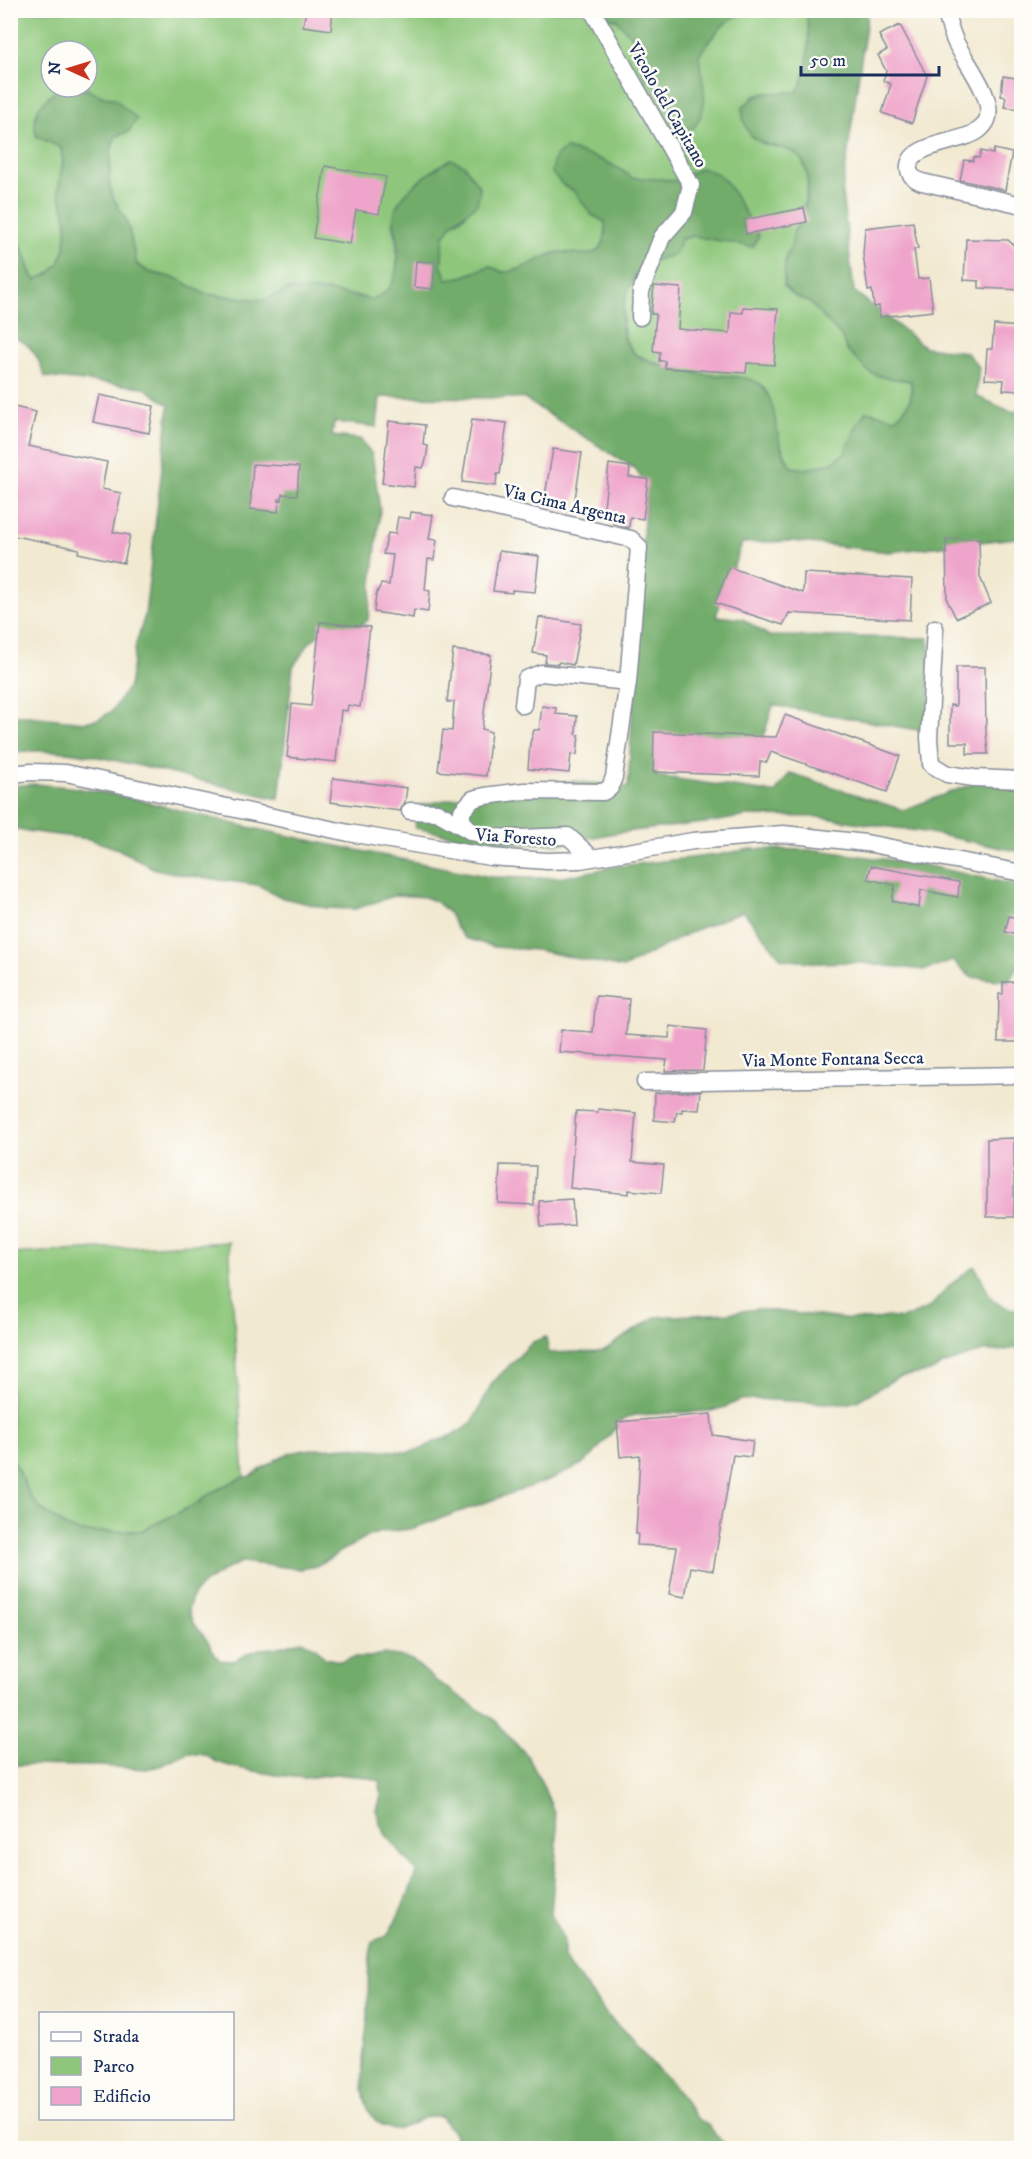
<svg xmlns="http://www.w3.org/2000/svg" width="1032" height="2159" font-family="'IM FELL DW Pica',serif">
<rect width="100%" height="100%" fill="#fdfcf7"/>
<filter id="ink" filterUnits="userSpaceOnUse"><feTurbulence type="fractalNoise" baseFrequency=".0167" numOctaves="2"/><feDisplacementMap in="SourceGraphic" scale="12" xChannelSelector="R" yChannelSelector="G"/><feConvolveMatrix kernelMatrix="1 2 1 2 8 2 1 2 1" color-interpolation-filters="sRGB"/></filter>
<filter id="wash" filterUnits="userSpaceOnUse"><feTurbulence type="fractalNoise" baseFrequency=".008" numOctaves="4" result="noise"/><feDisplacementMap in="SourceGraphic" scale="24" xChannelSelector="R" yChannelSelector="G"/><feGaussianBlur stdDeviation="1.35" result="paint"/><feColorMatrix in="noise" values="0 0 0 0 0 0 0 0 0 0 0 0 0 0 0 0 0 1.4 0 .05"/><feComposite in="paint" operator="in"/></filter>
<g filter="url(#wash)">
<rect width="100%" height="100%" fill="#f2e9d1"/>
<path fill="#8ec77b" stroke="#547b6c" stroke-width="1.5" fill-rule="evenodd" d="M10 11H592L602 16 616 19 637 42 644 74V88L700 71 699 55C711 39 723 18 744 14 757 12 776 18 791 16L795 11H804C812 21 808 66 804 79 802 83 799 88 797 92L765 93 752 97 763 144 792 150 802 160 807 174V189L802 217 795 230 792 244 786 257 784 286 795 296 809 302 841 336 847 350 882 377 911 381C912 400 910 406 895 418L866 411 857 425 845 453 833 462 819 466 806 469 791 467 779 441 690 373 661 365 635 354 626 341 623 327 624 298 636 271 681 239 694 236 708 238 742 209 727 183 716 173 689 176 675 181 661 179 631 178C613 162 589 154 566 149L562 184 574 191 592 215 605 222C605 232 607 241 599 249 588 261 569 249 555 253 538 258 521 273 502 272 498 271 493 268 489 266L462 277 447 279 441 265 444 236 452 224 466 215 393 223C397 237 399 267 394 281 390 290 381 295 373 300L358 296 288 290 264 300 204 294 178 279 149 272 137 264 127 222 112 196 109 182 111 151 115 137 129 131 115 99 101 96 88 90 36 136 61 147 63 162 58 191 67 219 65 249 59 263 49 274 35 280C29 269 29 264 25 254 15 230 6 228 19 200L15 187 10 183ZM51 51H87V87H51Z
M229 1242 244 1478 211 1493 198 1503 141 1531 81 1532 66 1527 40 1508 31 1497 11 1454 10 1254Z"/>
<path fill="#72ac6b" stroke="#466e64" stroke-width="1.5" d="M592 11H795L791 16C776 18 757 12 744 14 723 18 711 40 699 55 701 86 713 99 694 128L679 129 663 126 644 88V74L637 42 616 19 602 16Z
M804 11H868L842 193 854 291 925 347 966 352 979 367 976 396 1010 411 1021 412V533L1016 538 889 552 793 541 742 543 716 616 743 619 769 636 929 638 930 732 773 705 761 746 661 735 656 776 775 793 790 773 903 810 975 783 977 769 1018 774 1022 776 1021 852 925 832 819 817 747 816 713 822 615 833 558 844H494L415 828 417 806 460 797 573 781 628 787 646 484 634 468 523 398 380 397 377 427 334 422 332 436 360 439 372 454 380 510 368 620 352 632 325 630 310 642 293 667 279 799C238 790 198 780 157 770 110 759 59 745 11 753V714L85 722 99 719 112 711 129 686 136 644 145 615 169 405 143 387 45 377C39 359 31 341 11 337L10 183 15 187 19 200 13 213V228L18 241 25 254 28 267 35 280 49 274 59 263 65 249 67 219 58 191 63 162 61 148 36 136C31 111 41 103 59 88L88 90 101 96 115 99 137 119 129 131 115 137 111 151 109 182 112 196 127 222 137 265 149 272 178 279 205 294 264 300 288 290 328 291 373 300C376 298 381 296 385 293 398 282 400 252 397 235 395 225 392 218 396 208 403 190 435 168 451 159L464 165 480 188 477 204 452 224 444 236 441 265 447 279 462 277 490 266C493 267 499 271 502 272 521 273 538 258 555 253 569 249 587 261 599 249 607 241 605 232 605 222L592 215 574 191 562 184 552 173 554 158 565 149C589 154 613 162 632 178L661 179 675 181 701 168 716 173 727 183 759 235 753 247 694 236 681 239 676 254C653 261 640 261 630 285 622 304 615 338 635 354 652 367 693 373 713 375 728 377 751 375 762 386 775 400 775 425 780 443 782 452 786 459 791 467L806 469 819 466 833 462 845 453 857 425 866 411 895 418C910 406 913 400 911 381L882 377 869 372 847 350 841 336 809 302 795 296 784 286C784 277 784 267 786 258 787 253 790 250 791 245 793 241 793 236 794 231 796 227 799 223 801 219 807 207 809 186 807 173 798 129 746 167 742 108 760 89 772 93 797 92 799 87 802 83 804 78 808 65 812 21 804 11Z
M33 784C102 787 167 808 235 824 319 843 405 860 491 877L531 878 563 877 619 866 717 855 750 849 817 850 919 864 1021 886V962L1009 981 971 977 953 961 925 970 852 962 819 963 782 959 743 911 693 931 623 968 537 950 494 947 465 938 456 927 449 913 438 903 425 897 396 895 355 909 326 908 283 898 258 885 184 875 155 869 118 849 89 839 11 829V786Z
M974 1266C993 1292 982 1305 1021 1310V1347L998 1351H983L942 1365 930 1372 898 1377 857 1401 844 1404 755 1399 740 1400 726 1407 711 1411 635 1415 622 1420 593 1455 582 1464 554 1478 411 1529 382 1532 368 1536 316 1566 301 1569 242 1562 228 1568 203 1584 193 1595 188 1609 193 1623 203 1634 219 1660 234 1661 247 1654 260 1649 275 1648 302 1641 315 1647 325 1658 340 1661 355 1657H370L383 1654 398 1656 412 1660 435 1680 496 1721 505 1733 527 1755 541 1781 554 1812 557 1826V1842L551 1914 564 1941V1956L570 1969 580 1979 607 2015 630 2038 648 2060 671 2082 696 2117 709 2126 727 2148H452L455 2134 440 2116C436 2116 431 2116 427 2117 412 2121 400 2135 384 2126 350 2110 366 2044 368 2014 369 1989 366 1966 373 1941L387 1936C398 1916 411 1893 416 1871L387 1837 380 1824 377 1810 381 1796 380 1781 366 1777 335 1774 305 1778 276 1775 233 1767 217 1762 205 1755 189 1753 160 1766 146 1769 99 1766 11 1765 10 1454 31 1497 40 1508 66 1527 81 1532 141 1531 198 1503 211 1493 238 1479 251 1476 277 1459 291 1453 304 1450 348 1447 408 1452 422 1449 434 1442 448 1437 462 1430 473 1421 492 1383 533 1342 546 1337 549 1353 603 1351 655 1317 729 1313 757 1309 844 1319 873 1320 887 1317 902 1319 930 1307 950 1285Z"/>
<g id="blocks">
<path fill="#efa5cb" d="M306 10H333L331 30 303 26Z
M900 25 927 76 912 123 882 113 891 84 883 81 886 71 878 55 887 50 879 35Z
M1003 76 1022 79V109L1004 107 1006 97 1001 96Z
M994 149 1012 153 1005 190 960 180 964 160 973 161 974 157 979 158 981 151 993 154Z
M325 166 386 177 379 214 356 210 350 244 313 238Z
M804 208 807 222 746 234 744 220Z
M913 222 918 249H914L918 279 929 278 933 311 880 317 879 306 874 307 872 290 868 291 863 254 865 228Z
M966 239 1008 240 1022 253V290L979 288V281L964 280Z
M416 261 435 262 433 289 414 287Z
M654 286 681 288 678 329 730 333 731 312 743 313V307L778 309 774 365 747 363 746 373 665 368V361H659L660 352 653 351 656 314H651Z
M994 325 1022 327V391L1003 390 1004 380 985 379 987 349H992Z
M99 395 154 406 149 433 93 422Z
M10 406 36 412 28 446 107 462 102 489 121 493 113 532 130 535 124 563 78 553 79 549 10 535Z
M472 419 507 423 500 474H497L496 486 462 482Z
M389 421 425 425 423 445 428 446 426 460 423 468 416 467 414 487 382 483Z
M553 449 582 453 573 512 543 507Z
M253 464 299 467 297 495 282 494V500L279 499 278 512 250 509Z
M609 464 630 467 629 477 648 479 643 519 630 517 629 528 613 524 614 516 603 515Z
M411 512 433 515 429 539 437 540 434 560 428 559 425 590 430 591 428 612 414 610 413 618 374 612 376 595 381 584 389 585 393 555 383 554 388 533 395 534 398 517 410 519Z
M979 538 980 577 991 603 956 618 947 600 946 539Z
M499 551 539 556 535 592 512 590V593L493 591Z
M729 567 803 593 804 573 912 579 910 620 789 613 783 625 715 603Z
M539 617 581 624 573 665 559 662 558 664 545 663 546 655 533 653Z
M320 622 370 627 360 707 348 705 347 711 341 710 336 762 287 757 292 704 311 706Z
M453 650 491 655 482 729 491 732 486 776 438 771 443 730 452 731 454 702H447Z
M956 667H985L986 732 988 754H967V743H950V705L956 706Z
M542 706 556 708V714L577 716 576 734 579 735 577 755 571 754 569 773 528 769 530 743 534 730H539Z
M785 715 900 756 887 792 771 752 767 762H760L759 776 653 772 654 732 776 737Z
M333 778 407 788 405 802 400 811 330 802Z
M871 866 959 882 958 897 921 890 919 908 892 901 895 885 868 879Z
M1009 916 1022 919V936L1005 932Z
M1003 982H1022V1042H998L999 994H1003Z
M596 996 629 999 626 1035 669 1038 670 1026 707 1030 703 1070 665 1071 667 1060 559 1052 561 1030 593 1032Z
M701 1091 699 1110 682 1109V1112H677L675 1122 654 1120 655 1093Z
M598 1109 636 1113 632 1162 664 1165 661 1193 629 1190V1194L570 1188 576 1111 598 1112Z
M1014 1138V1217H987V1139Z
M500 1165 536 1166 534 1205 498 1203Z
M572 1199 574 1225 541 1227 539 1201Z
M711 1414 713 1435 753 1441 751 1457 733 1455 713 1571 690 1567 685 1597 669 1594 677 1547 637 1545 638 1534H636L640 1455 620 1457 617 1422Z"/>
</g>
</g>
<g filter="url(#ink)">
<use href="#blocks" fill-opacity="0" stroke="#868c98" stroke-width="1.5"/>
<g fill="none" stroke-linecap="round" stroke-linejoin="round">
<defs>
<path id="street" d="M592 10 691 185 684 212 662 237 641 291 640 317
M946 10C947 21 951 31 955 41 964 60 996 99 987 120 986 123 982 128 979 130 963 143 911 143 909 166 908 175 914 179 922 182L1022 205
M453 498 631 539 639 547 628 682 614 777 610 788 603 792 524 791 485 796 473 799 462 811V821L472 832
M935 628 929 738 931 764 947 774 974 778 1022 780
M523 705 526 679 541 673 628 682
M10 774 31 772 66 773 349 833 490 857 547 861 580 860 693 841 783 834 866 843 1022 873
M410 811 437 812 472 832 492 837 519 838 568 836 592 858
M645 1082 1022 1075"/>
</defs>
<use href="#street" stroke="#868c98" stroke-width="19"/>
<use href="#street" stroke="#fff" stroke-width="16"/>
</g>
</g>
<g text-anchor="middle" stroke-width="5" stroke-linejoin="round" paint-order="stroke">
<g font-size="18" fill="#1b2f5e" stroke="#fdfcf7">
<text transform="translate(668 105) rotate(60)" y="6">Vicolo del Capitano</text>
<text transform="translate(565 504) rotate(13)" y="6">Via Cima Argenta</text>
<text transform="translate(516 837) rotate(4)" y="6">Via Foresto</text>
<text transform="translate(833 1059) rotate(-1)" y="6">Via Monte Fontana Secca</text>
</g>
</g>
<rect width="1032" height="2159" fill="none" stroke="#fdfcf7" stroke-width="36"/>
<rect x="39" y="2012" width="195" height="108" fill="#fdfcf7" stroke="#a3aaba" stroke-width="1.5"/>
<rect x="51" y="2032" width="30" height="9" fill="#ffffff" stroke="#a3aaba" stroke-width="1.5"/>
<text x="93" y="2042" font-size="18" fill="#1b2f5e">Strada</text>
<rect x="51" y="2057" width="30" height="18" fill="#8ec77b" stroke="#a3aaba" stroke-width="1.5"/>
<text x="93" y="2072" font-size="18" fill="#1b2f5e">Parco</text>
<rect x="51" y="2087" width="30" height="18" fill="#efa5cb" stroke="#a3aaba" stroke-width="1.5"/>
<text x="93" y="2102" font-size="18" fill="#1b2f5e">Edificio</text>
<g transform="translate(69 69) rotate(274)"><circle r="28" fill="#fdfcf7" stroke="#a3aaba" stroke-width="1.5"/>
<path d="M0-4.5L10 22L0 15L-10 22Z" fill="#c8321e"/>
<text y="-9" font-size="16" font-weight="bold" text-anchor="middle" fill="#1b2f5e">N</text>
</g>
<path d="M801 66v9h138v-9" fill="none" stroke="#1b2f5e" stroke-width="3"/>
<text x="810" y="66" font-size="18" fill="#1b2f5e" stroke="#fdfcf7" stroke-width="4.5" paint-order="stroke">50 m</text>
</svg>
